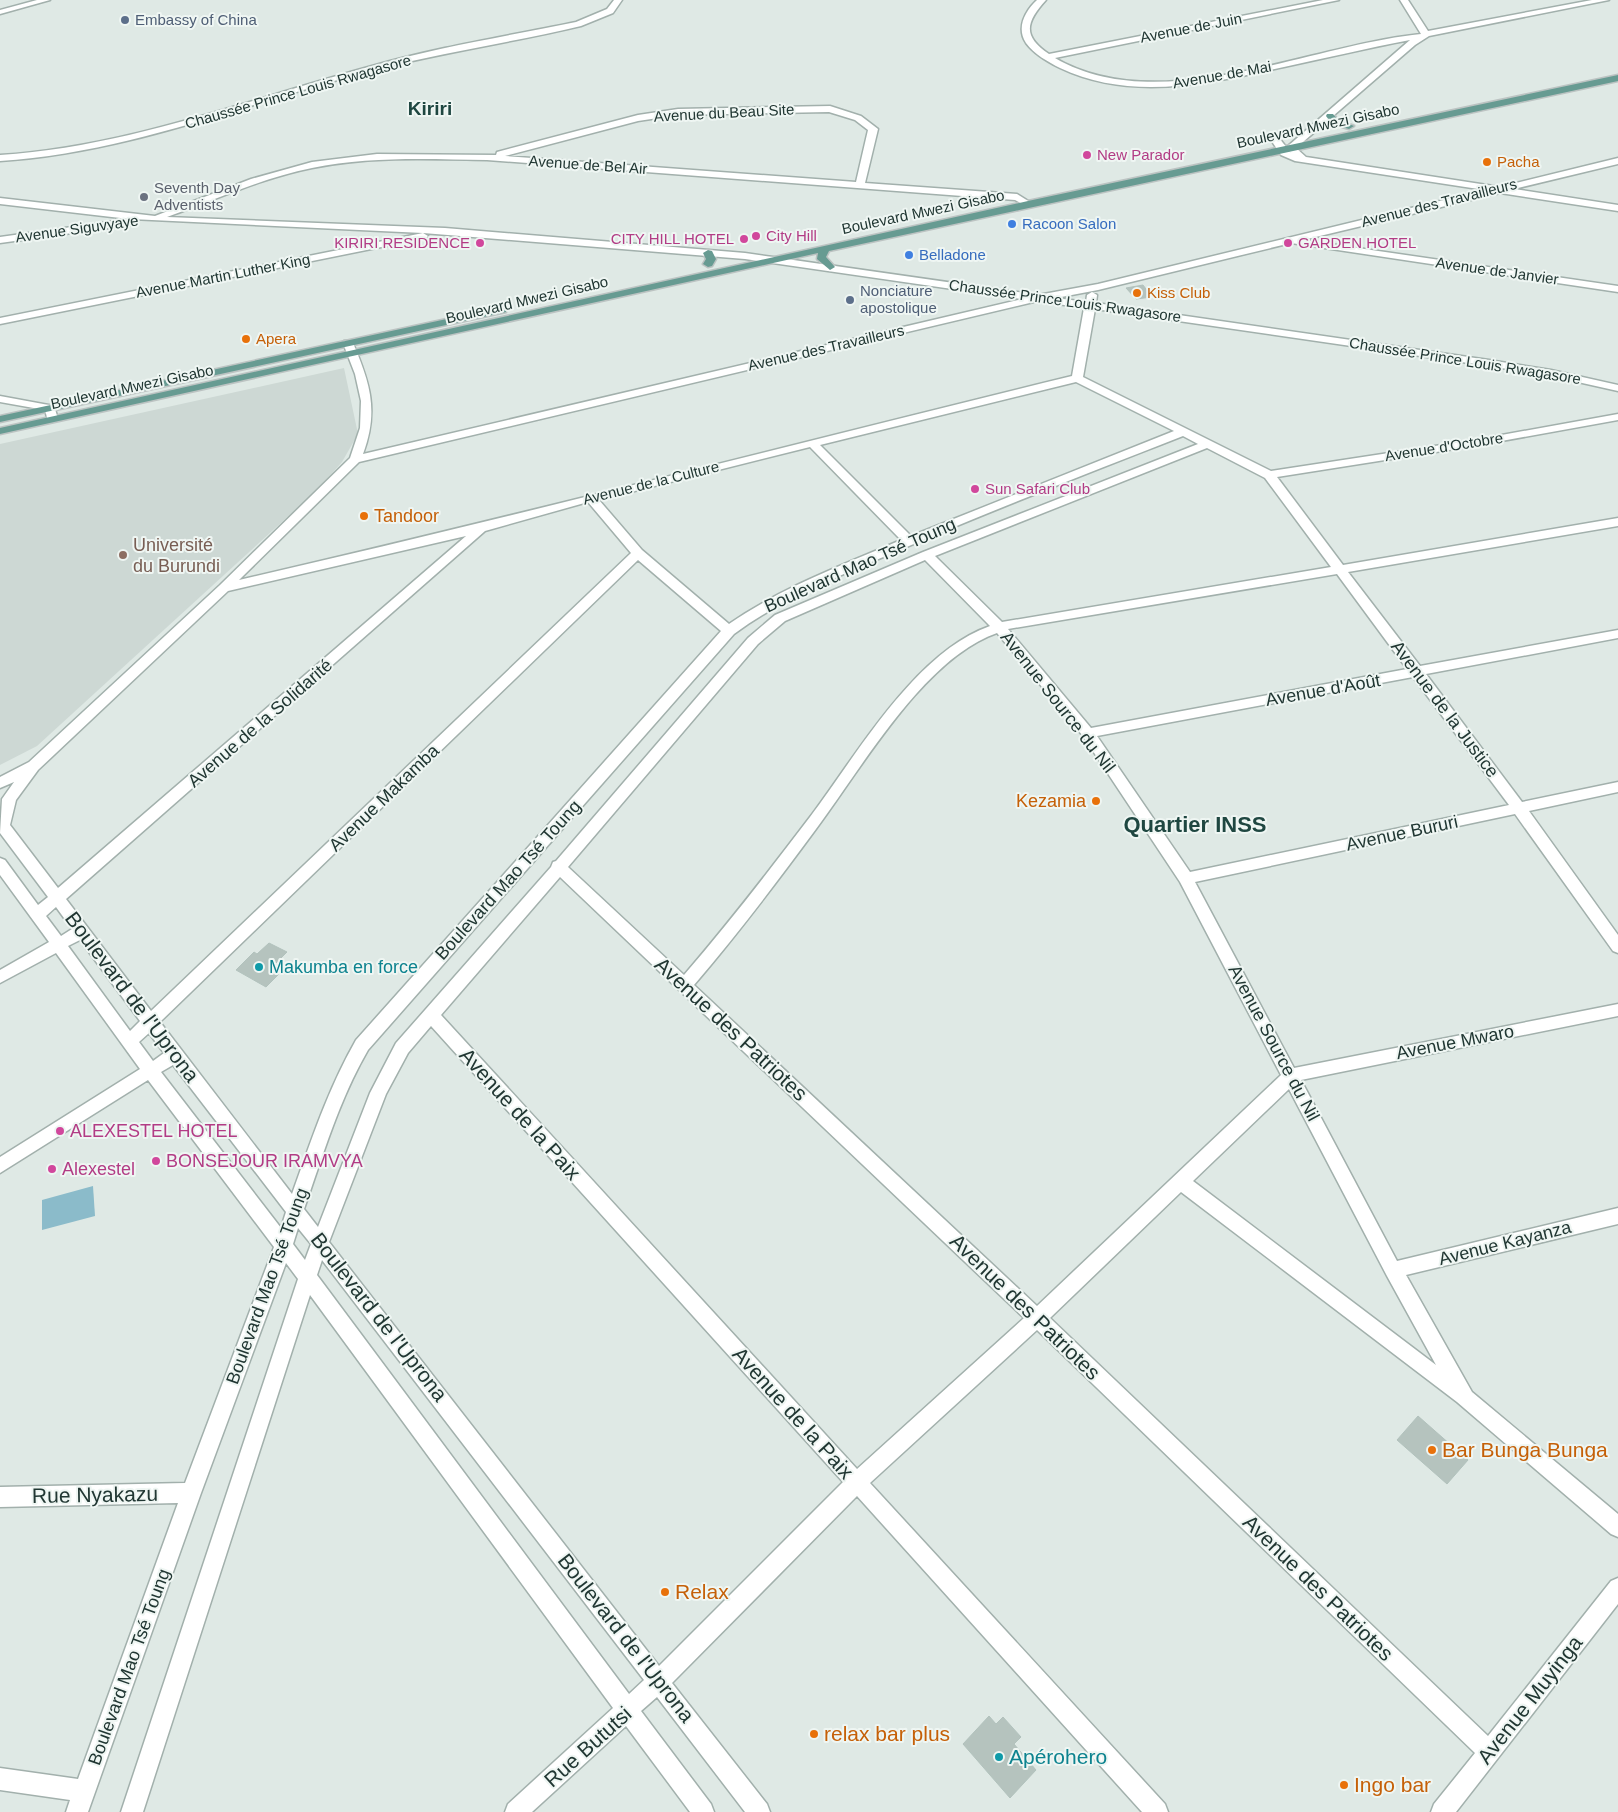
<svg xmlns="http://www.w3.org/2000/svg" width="1618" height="1812" font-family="Arial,sans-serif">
<rect width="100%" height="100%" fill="#dfe9e5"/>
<path fill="#cdd8d4" d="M344 368 358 434 342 462 318 489 37 746 0 765V444Z"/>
<path fill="#8bbbca" d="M93 1186 95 1216 42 1230V1200Z"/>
<path fill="#b5c3be" stroke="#b2c2bd" d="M1143 285 1152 297 1136 299 1126 288Z
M269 943 287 952 275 964 284 969 266 987 236 970 254 952 257 954Z
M1418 1416 1468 1460 1447 1484 1397 1440Z
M989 1716 996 1724 1003 1717 1021 1737 1014 1744 1036 1770 1010 1798 963 1744Z"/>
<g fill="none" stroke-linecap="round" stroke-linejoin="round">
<defs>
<path id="minor" d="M37 0H50L0 14V10Z
M614 0H622L613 13 581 26C514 42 445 52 378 69 252 101 130 153 0 161V155C127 147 250 99 372 66 438 47 508 36 576 22L607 9Z
M1037 0H1046C1026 22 1022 36 1049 54L1323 0H1339L1055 58C1160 119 1309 45 1421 34L1400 0H1408L1428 31 1592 0H1609L1429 36 1415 45 1296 148 1306 157 1500 187 1618 158V164L1514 189 1618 205V211L1500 193 1303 240 1618 286V292L1291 243 1098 290 1056 298 1086 302 1087 295 1092 292 1097 295 1096 303 1489 360 1551 370 1618 385V391L1551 376 1489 366 1095 309 1083 377 1271 471 1474 440 1618 414V420L1474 446 1277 477 1343 565 1618 518V526L1348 572 1420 666 1618 630V638L1426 674 1522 802 1618 782V792L1529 811 1618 935V953L1613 951 1515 814 1195 882 1294 1068 1618 1004V1016L1301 1080 1397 1261 1618 1208V1224L1406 1275 1472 1392 1618 1514V1537L1611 1534 1457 1402 1181 1192 1050 1318 1488 1736 1611 1581 1618 1578V1604L1456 1812H1431L1434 1804 1475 1753 1037 1330 870 1483 1165 1804 1168 1812H1142L857 1496 672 1683 767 1804 770 1812H745L657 1697 641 1711 711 1804 714 1812H690L626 1726 532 1812H505L508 1804 613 1708 310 1295 143 1812H121L298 1279 286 1263 201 1493 88 1812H66L70 1800 0 1790V1768L78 1779 178 1503 0 1507V1487L185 1483 274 1247 148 1080 0 1173V1157L140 1069 56 953 0 983V970L49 942 0 875V858L5 860 38 905 48 897 0 833 2 799 14 782 0 788V777L29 762 220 585 350 458 360 428 361 401 355 374 343 343 344 341H352L353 343C370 383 379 411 363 454L1022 299 745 259 423 233 428 236 426 238 0 324V318L423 233 131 219 135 222 130 225 0 243V237L129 219 0 204V198L155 216 251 179 312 162 377 154 496 155 497 152 638 115 678 109 830 106 861 116 878 129 865 183 1017 194 1033 204 1028 207 1015 200 487 160C429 159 369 156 312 168 262 178 215 200 167 217L445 228 745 253 1038 295 1098 284 1485 190 1295 161 1281 155 1271 140 1279 138 1291 153 1286 148 1288 146 1410 40C1368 48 1326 58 1284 67 1211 83 1131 102 1060 68 1048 62 1034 54 1026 43 1016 28 1025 11 1037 0ZM829 112 855 120 868 130 856 182 505 156 638 121 678 115ZM1038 301 1084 308 1072 376C794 444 518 516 239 580L359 462ZM1076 382 1174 431 911 536 820 445ZM1183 436 1198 444 923 552 775 615 748 638 556 861 553 862 551 867 396 1043 370 1093 318 1227 304 1209C323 1155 339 1100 368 1050L734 634C783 598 839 576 895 552 990 511 1086 474 1183 436ZM810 447 901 540C843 565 782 587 729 624L642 550 599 500ZM1207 448 1265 478 1331 567 1002 622 935 556ZM588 502 631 553 151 1011 66 899 485 531ZM466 536 58 888 10 825 16 800 38 770 228 591ZM638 560 721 631 356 1040C328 1089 311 1141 292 1194L160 1022ZM925 560 990 626C915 652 856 756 810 817 769 871 728 924 684 975L568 867 758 644 785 621ZM1337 574 1407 669 1091 728 1008 629ZM997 633 1083 736 1180 882 1281 1075 1037 1306 694 985C737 935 777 882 816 829 861 769 924 658 997 633ZM1413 677 1509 805 1190 872 1097 736ZM560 877 1024 1318 857 1469 441 1015ZM56 907 72 929 61 936 46 916ZM80 940 140 1021 130 1031 68 946ZM431 1026 843 1482 659 1666 329 1242 386 1094 408 1053ZM149 1033 164 1053 153 1061 139 1042ZM173 1065 286 1212 281 1228 161 1072ZM1289 1089 1387 1276 1436 1365 1193 1181ZM298 1228 311 1244 305 1260 293 1244ZM322 1260 644 1680 629 1694 317 1275Z
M0 396 54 406 58 419 52 422 48 421 45 410 0 402Z"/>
<path id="major" d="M1618 75V81L829 251 826 257 835 267 830 270 817 259 818 253 0 434V428L1028 201Z
M1327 114H1333L1338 120 1354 126 1349 129 1332 124 1326 116Z
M708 250 712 251 716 259 712 266 708 267 703 264 706 259 703 253Z
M502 307 506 308V312L0 422V416Z"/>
</defs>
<use href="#minor" stroke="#a2b0ac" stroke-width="3"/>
<use href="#major" stroke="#bcc3c2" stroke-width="3"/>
<use href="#minor" fill="#fff" fill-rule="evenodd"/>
<use href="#major" fill="#679b92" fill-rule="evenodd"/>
</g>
<g fill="#5c6f8a" stroke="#eff6f3" stroke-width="2">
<circle cx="125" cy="20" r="5"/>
<circle cx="850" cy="300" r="5"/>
</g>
<g fill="#d1479c" stroke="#eff6f3" stroke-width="2">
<circle cx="1087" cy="155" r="5"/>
<circle cx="756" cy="236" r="5"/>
<circle cx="744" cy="239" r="5"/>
<circle cx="480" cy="243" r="5"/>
<circle cx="1288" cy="243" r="5"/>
<circle cx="975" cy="489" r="5"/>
<circle cx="60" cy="1131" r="5"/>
<circle cx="156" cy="1161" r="5"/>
<circle cx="52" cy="1169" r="5"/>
</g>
<g fill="#e8710a" stroke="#eff6f3" stroke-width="2">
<circle cx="1487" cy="162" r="5"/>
<circle cx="1137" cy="293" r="5"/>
<circle cx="246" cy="339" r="5"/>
<circle cx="364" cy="516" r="5"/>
<circle cx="1096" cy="801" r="5"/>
<circle cx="1432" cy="1450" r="5"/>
<circle cx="665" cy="1592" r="5"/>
<circle cx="814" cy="1734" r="5"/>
<circle cx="1344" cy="1785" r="5"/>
</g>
<circle fill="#6b7280" stroke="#eff6f3" stroke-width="2" cx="144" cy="197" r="5"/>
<g fill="#3f7fe0" stroke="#eff6f3" stroke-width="2">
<circle cx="1012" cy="224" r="5"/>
<circle cx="909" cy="255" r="5"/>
</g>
<circle fill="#8d6e63" stroke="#eff6f3" stroke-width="2" cx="123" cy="555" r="5"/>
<g fill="#0f9aa8" stroke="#eff6f3" stroke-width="2">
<circle cx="259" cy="967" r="5"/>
<circle cx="999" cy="1757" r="5"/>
</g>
<g text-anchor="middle" stroke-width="4" stroke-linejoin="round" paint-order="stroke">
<g font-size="15" fill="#4e5e75" stroke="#eff6f3" text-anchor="start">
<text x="135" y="25">Embassy of China</text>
<text x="860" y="296">Nonciature<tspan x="860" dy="17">apostolique</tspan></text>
</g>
<g font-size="15" fill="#213733" stroke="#eff6f3">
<text transform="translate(1191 28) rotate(-11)" y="5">Avenue de Juin</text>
<text transform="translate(1222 75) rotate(-10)" y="5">Avenue de Mai</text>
<text transform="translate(298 92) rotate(-16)" y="5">Chaussée Prince Louis Rwagasore</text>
<text transform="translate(724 113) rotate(-3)" y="5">Avenue du Beau Site</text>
<text transform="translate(1318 126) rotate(-12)" y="5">Boulevard Mwezi Gisabo</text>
<text transform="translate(588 165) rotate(4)" y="5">Avenue de Bel Air</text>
<text transform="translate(1439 203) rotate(-14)" y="5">Avenue des Travailleurs</text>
<text transform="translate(923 212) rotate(-12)" y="5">Boulevard Mwezi Gisabo</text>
<text transform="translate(77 229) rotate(-8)" y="5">Avenue Siguvyaye</text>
<text transform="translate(1497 271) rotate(8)" y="5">Avenue de Janvier</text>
<text transform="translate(223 276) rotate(-11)" y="5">Avenue Martin Luther King</text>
<text transform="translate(527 300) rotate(-13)" y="5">Boulevard Mwezi Gisabo</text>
<text transform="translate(1065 301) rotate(8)" y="5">Chaussée Prince Louis Rwagasore</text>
<text transform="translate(826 348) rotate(-13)" y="5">Avenue des Travailleurs</text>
<text transform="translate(1465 361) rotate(9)" y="5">Chaussée Prince Louis Rwagasore</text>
<text transform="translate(132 387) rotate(-12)" y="5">Boulevard Mwezi Gisabo</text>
<text transform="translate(1444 447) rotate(-9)" y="5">Avenue d'Octobre</text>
<text transform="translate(651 483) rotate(-14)" y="5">Avenue de la Culture</text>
</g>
<g font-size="15" fill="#b23c85" stroke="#eff6f3" text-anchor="start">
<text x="1097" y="160">New Parador</text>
<text x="766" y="241">City Hill</text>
<text x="734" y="244" text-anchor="end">CITY HILL HOTEL</text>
<text x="470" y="248" text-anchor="end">KIRIRI RESIDENCE</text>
<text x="1298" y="248">GARDEN HOTEL</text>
<text x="985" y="494">Sun Safari Club</text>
</g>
<g font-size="15" fill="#c56008" stroke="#eff6f3" text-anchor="start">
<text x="1497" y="167">Pacha</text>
<text x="1147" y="298">Kiss Club</text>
<text x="256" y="344">Apera</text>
</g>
<g font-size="15" fill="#5b616d" stroke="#eff6f3" text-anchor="start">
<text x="154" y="193">Seventh Day<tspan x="154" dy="17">Adventists</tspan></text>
</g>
<g font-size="15" fill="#366cbe" stroke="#eff6f3" text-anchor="start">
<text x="1022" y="229">Racoon Salon</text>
<text x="919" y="260">Belladone</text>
</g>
<g font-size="18" fill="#c56008" stroke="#eff6f3" text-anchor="start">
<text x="374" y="522">Tandoor</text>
<text x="1086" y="807" text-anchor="end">Kezamia</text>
</g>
<g font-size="18" fill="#785e54" stroke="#eff6f3" text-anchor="start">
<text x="133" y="551">Université<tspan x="133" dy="21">du Burundi</tspan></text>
</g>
<g font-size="18" fill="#213733" stroke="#eff6f3">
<text transform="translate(860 565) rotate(-24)" y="6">Boulevard Mao Tsé Toung</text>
<text transform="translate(1323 690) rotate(-10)" y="6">Avenue d'Août</text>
<text transform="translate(1058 702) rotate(52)" y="6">Avenue Source du Nil</text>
<text transform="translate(1445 709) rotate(53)" y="6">Avenue de la Justice</text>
<text transform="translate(260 723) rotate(-41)" y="6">Avenue de la Solidarité</text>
<text transform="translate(384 798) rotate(-44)" y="6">Avenue Makamba</text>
<text transform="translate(1402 833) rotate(-12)" y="6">Avenue Bururi</text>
<text transform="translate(508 880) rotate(-48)" y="6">Boulevard Mao Tsé Toung</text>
<text transform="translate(1455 1042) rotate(-11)" y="6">Avenue Mwaro</text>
<text transform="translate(1274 1043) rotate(62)" y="6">Avenue Source du Nil</text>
<text transform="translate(1505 1243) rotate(-14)" y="6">Avenue Kayanza</text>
<text transform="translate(267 1286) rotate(-70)" y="6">Boulevard Mao Tsé Toung</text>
<text transform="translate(129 1667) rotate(-70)" y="6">Boulevard Mao Tsé Toung</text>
</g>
<g font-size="18" fill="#0d838f" stroke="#eff6f3" text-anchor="start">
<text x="269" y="973">Makumba en force</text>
</g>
<g font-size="18" fill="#b23c85" stroke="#eff6f3" text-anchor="start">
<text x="70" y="1137">ALEXESTEL HOTEL</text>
<text x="166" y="1167">BONSEJOUR IRAMVYA</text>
<text x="62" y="1175">Alexestel</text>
</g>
<g font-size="19" font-weight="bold" fill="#1f4741" stroke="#eff6f3">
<text x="430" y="115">Kiriri</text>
</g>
<g font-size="21" fill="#213733" stroke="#eff6f3">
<text transform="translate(132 997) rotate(53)" y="7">Boulevard de l'Uprona</text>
<text transform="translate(731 1029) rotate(43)" y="7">Avenue des Patriotes</text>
<text transform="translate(520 1114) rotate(48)" y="7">Avenue de la Paix</text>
<text transform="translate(1025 1307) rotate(44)" y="7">Avenue des Patriotes</text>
<text transform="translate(379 1317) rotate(52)" y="7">Boulevard de l'Uprona</text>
<text transform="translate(793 1413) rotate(48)" y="7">Avenue de la Paix</text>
<text transform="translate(95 1495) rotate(-1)" y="7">Rue Nyakazu</text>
<text transform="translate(1318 1588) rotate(44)" y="7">Avenue des Patriotes</text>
<text transform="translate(626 1638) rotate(52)" y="7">Boulevard de l'Uprona</text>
<text transform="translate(1530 1700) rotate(-52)" y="7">Avenue Muyinga</text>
<text transform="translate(588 1747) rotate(-42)" y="7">Rue Bututsi</text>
</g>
<g font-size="21" fill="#c56008" stroke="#eff6f3" text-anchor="start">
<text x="1442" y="1457">Bar Bunga Bunga</text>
<text x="675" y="1599">Relax</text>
<text x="824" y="1741">relax bar plus</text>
<text x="1354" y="1792">Ingo bar</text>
</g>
<g font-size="21" fill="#0d838f" stroke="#eff6f3" text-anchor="start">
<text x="1009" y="1764">Apérohero</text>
</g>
<g font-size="22" font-weight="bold" fill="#1f4741" stroke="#eff6f3">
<text x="1195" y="832">Quartier INSS</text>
</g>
</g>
</svg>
